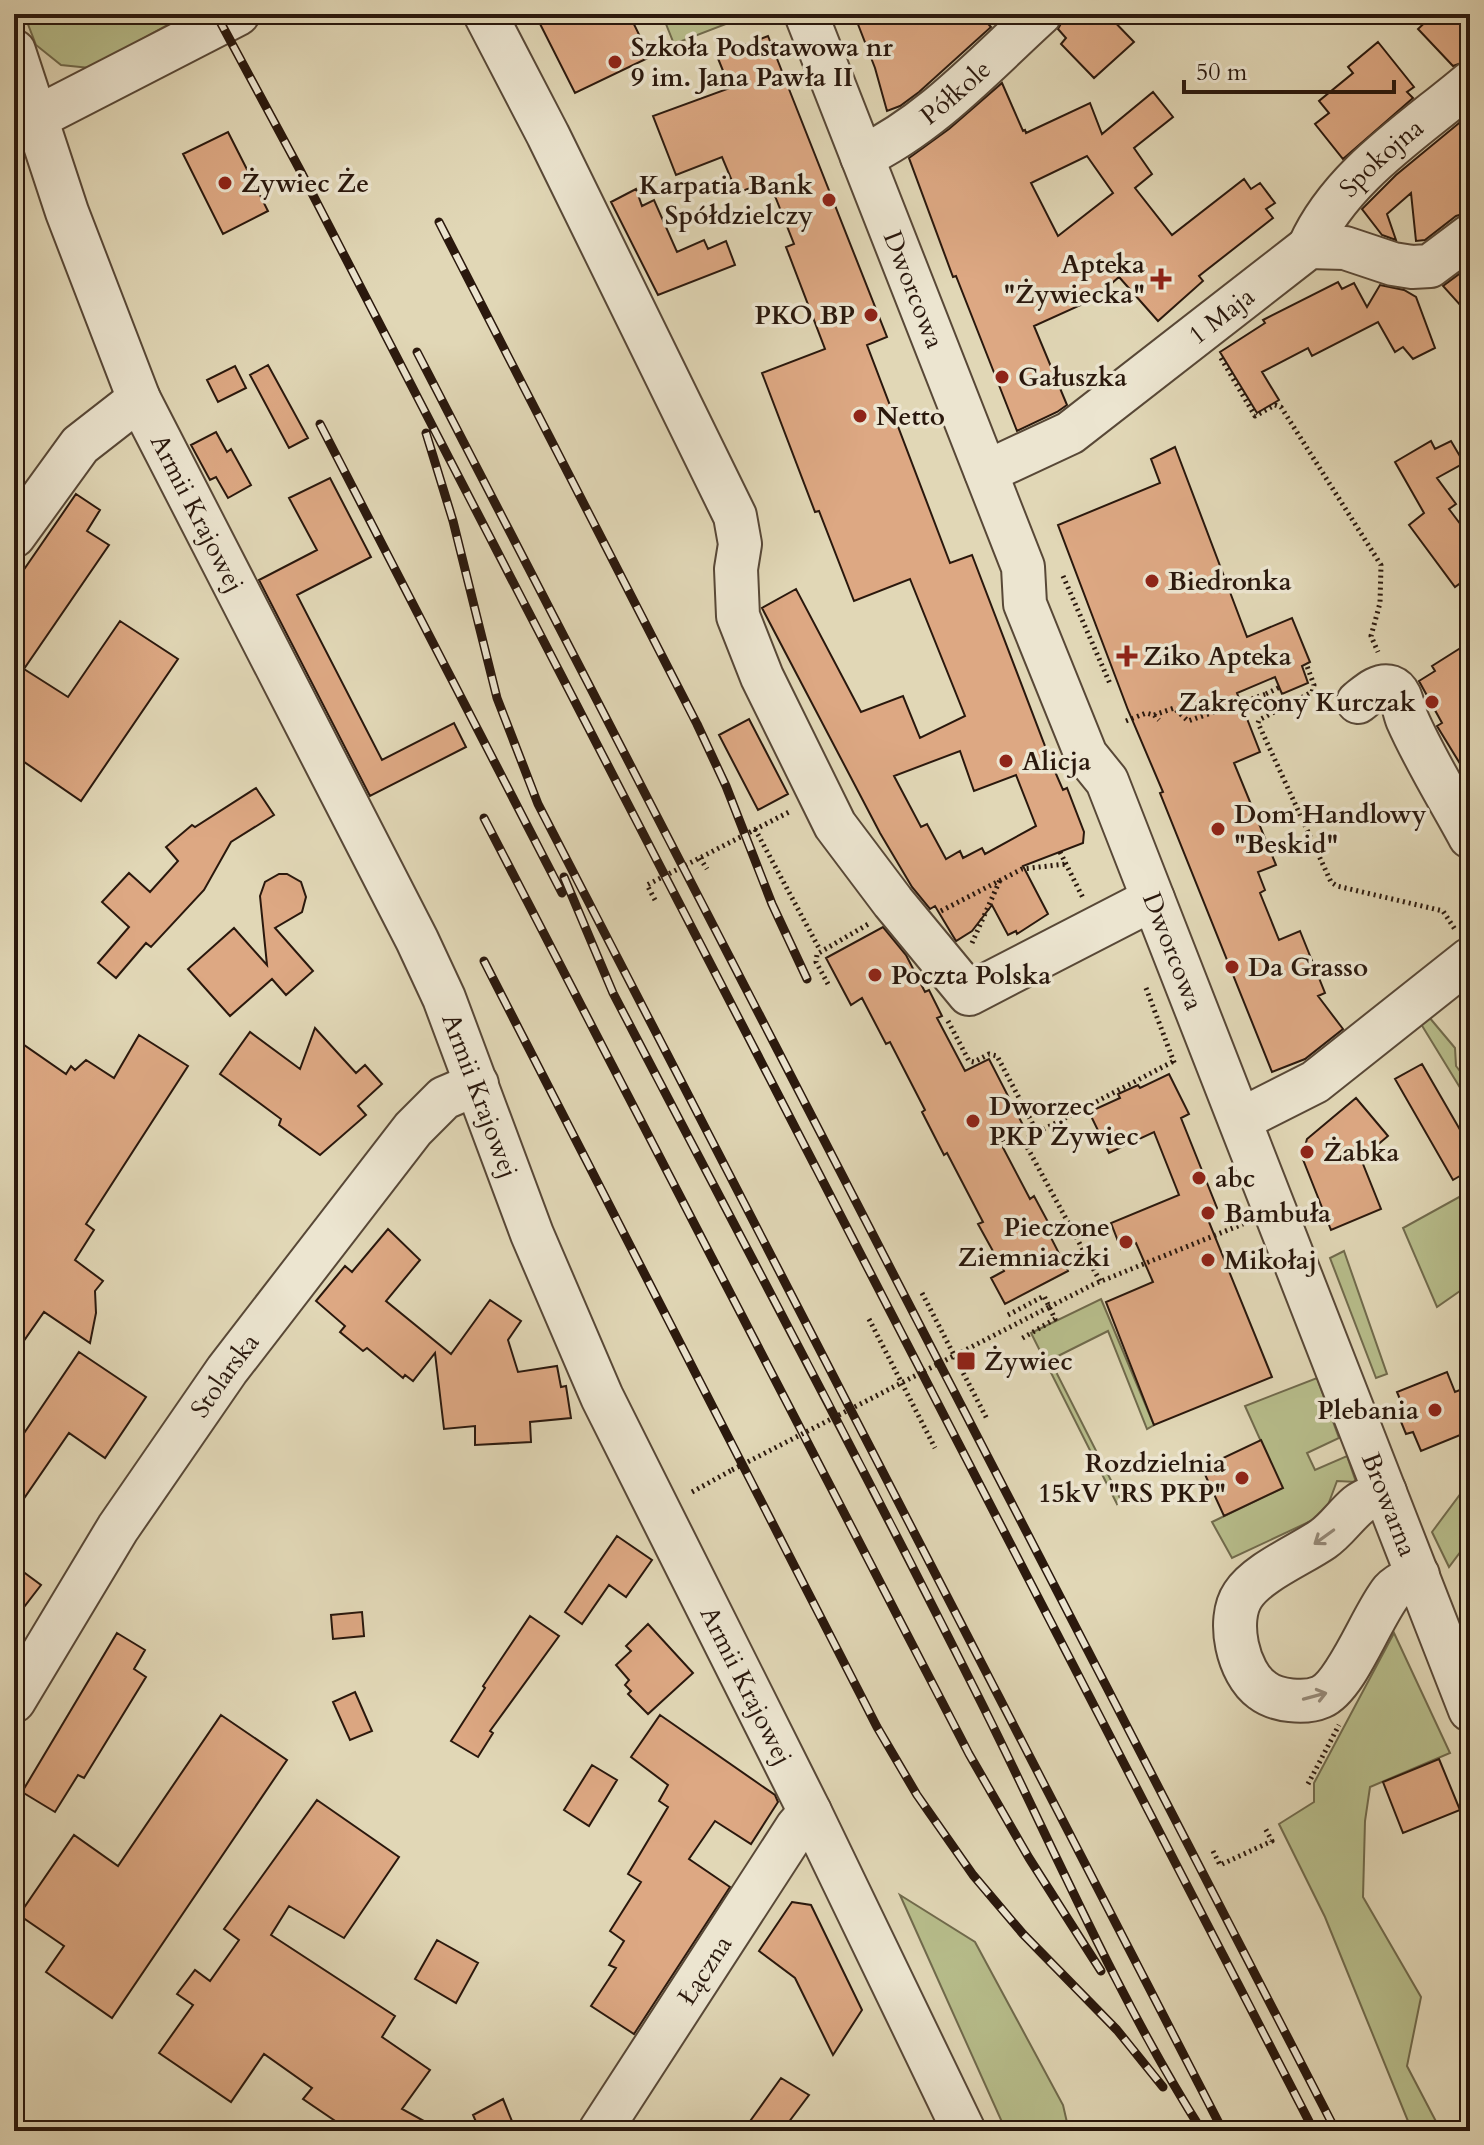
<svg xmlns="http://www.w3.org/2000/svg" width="1484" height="2145" font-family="Cardo,serif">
<rect width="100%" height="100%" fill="#e1d7b6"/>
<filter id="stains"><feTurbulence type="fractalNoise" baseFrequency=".0025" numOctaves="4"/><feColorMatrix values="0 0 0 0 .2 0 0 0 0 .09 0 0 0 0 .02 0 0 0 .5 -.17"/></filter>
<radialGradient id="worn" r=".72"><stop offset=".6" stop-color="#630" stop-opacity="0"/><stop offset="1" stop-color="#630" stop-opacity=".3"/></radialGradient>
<path fill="#b7bd8b" stroke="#706a4c" stroke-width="2" d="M24 14H187L90 68 61 65 36 45Z
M662 14H722L726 24 674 44Z
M1429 1017 1455 1048 1456 1066 1470 1084V1104L1421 1024Z
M1470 1191V1284L1437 1307 1403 1228Z
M1344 1251 1387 1374 1376 1378 1330 1258Z
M1101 1299 1154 1425 1147 1429 1108 1331 1050 1360 1121 1500 1117 1504 1031 1333Z
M1317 1378 1339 1438 1307 1453 1315 1470 1347 1456 1356 1482 1337 1481 1328 1505 1313 1520 1232 1558 1212 1522 1282 1488 1245 1406Z
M1470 1481V1539L1449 1567 1432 1532Z
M1394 1633 1450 1753 1370 1787 1365 1821 1363 1897 1421 1997 1407 2066 1441 2131H1412L1325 1917 1279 1824 1314 1802V1783Z
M900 1895 975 1942 1063 2105 1069 2131H1006Z"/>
<path fill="#dda883" stroke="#2a180d" stroke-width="2" fill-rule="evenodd" d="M535 14H629L650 57 575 93Z
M854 14H979L991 27 919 92 900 106 887 111 875 68Z
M1066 14H1107L1134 42 1094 78 1061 44 1066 38 1058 29Z
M1434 14H1470V60L1453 66 1418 29Z
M768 36 887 337 867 345 950 563 972 555 1053 767 1063 790 1067 788 1084 832 1083 843 1023 866 1048 914 1017 934 1016 931 1008 935 992 905 972 931 956 941 935 906 930 909 912 887 880 833 762 608 796 589 861 712 903 696 920 738 965 716 910 579 854 601 819 511 815 512 762 373 825 349 786 247 794 244 769 181 737 193 722 157 676 175 653 116 730 88 717 56ZM960 751 974 791 1016 775 1036 826 985 854 982 848 963 858 960 851 946 859 927 824 921 827 894 776Z
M1378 42 1414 87 1407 92 1413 98 1343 159 1315 124 1329 113 1319 101 1353 73 1348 67Z
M1002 83 1023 131 1025 130 1026 133 1090 103 1102 134 1153 92 1173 117 1134 148 1152 174 1135 188 1172 235 1244 179 1251 189 1260 183 1275 203 1266 209 1273 218 1199 276 1203 281 1158 321 1119 277 1094 299 1034 326 1067 405 1057 412 1017 431 956 276 953 277 909 158 949 129ZM1087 156 1113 193 1058 236 1031 183Z
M1470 114V212L1456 216 1425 240 1416 241 1411 193 1387 214 1396 240 1382 235 1362 209 1396 175Z
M228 132 268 211 223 234 183 154Z
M636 189 642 206 654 200 677 252 704 240 708 249 726 241 735 265 658 295 611 202Z
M1470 266V316L1443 286Z
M1338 282 1342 289 1354 283 1367 307 1380 285 1404 290 1416 297 1435 348 1413 359 1403 347 1395 352 1378 322 1312 356 1308 348 1262 372 1279 400 1257 413 1220 352 1265 323 1263 320Z
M268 365 308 438 289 448 250 375Z
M235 366 246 388 218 402 207 380Z
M216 432 227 452 231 449 251 485 228 498 216 477 210 480 191 445Z
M1431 441 1435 449 1451 441 1464 463 1437 478 1456 504 1449 509 1467 533 1462 537 1470 548V576L1455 587 1409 525 1424 513 1395 462Z
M1175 447 1247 637 1292 618 1310 662 1302 666 1308 683 1282 694 1275 677 1237 693 1260 752 1234 763 1276 865 1258 872 1265 890 1260 893 1279 940 1300 931 1325 993 1318 996 1343 1029 1305 1059 1272 1072 1160 793 1163 792 1128 710 1058 525 1160 483 1151 459Z
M330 478 371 557 297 595 382 760 454 723 466 747 370 796 259 580 317 550 289 498Z
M76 494 100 510 87 531 109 545 24 669 68 697 120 621 178 659 81 801 14 755V584Z
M1470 642V780L1437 726 1442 723 1419 681 1435 671 1432 666Z
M749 719 788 794 758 810 719 735Z
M256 788 274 815 231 842 204 890 151 947 146 943 116 978 98 963 129 927 102 902 129 873 150 892 178 861 166 847 192 825 195 827Z
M279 874H287L301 882 306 897 302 912 275 928 313 971 286 995 272 979 230 1016 188 969 234 928 267 965 260 896 265 882Z
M883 927 906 955 925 992 929 990 942 1016 937 1018 965 1071 989 1059 1025 1129 1000 1142 1030 1199 1034 1196 1048 1222 1044 1224 1068 1271 1005 1304 991 1278 1004 1271 978 1224 983 1222 947 1153 944 1155 922 1112 925 1110 890 1042 886 1044 862 998 851 1005 826 958Z
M315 1028 356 1073 365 1065 382 1084 358 1106 366 1115 320 1155 279 1125 281 1119 220 1074 250 1032 300 1069Z
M139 1035 188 1066 86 1224 94 1230 75 1260 103 1281 95 1291 96 1313 90 1343 44 1312 14 1355V1059L24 1045 66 1074 71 1066 75 1070 86 1060 114 1078Z
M1422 1064 1470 1147V1170L1453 1180 1395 1079Z
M1169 1074 1189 1114 1181 1118 1217 1208 1209 1222 1272 1377 1154 1425 1106 1302 1153 1282 1136 1243 1121 1249 1111 1223 1179 1195 1154 1132 1109 1153 1089 1112 1120 1098 1118 1094 1138 1085 1140 1088Z
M1356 1098 1388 1136 1361 1159 1381 1209 1331 1230 1302 1157 1307 1139Z
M388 1229 420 1260 386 1301 451 1354 490 1300 521 1321 508 1340 518 1372 557 1366 561 1387 566 1386 571 1418 530 1422 531 1442 475 1445V1426L444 1429 435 1353 413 1381 405 1375 403 1378 367 1348 363 1351 340 1332 345 1326 316 1301 345 1266 352 1272Z
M79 1352 146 1397 105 1458 69 1433 14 1513V1448Z
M1447 1372 1455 1392 1470 1386V1431L1421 1451 1413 1432 1406 1434 1397 1412 1404 1409 1397 1392Z
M1261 1440 1283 1488 1224 1516 1202 1468Z
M617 1536 652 1560 626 1597 609 1585 582 1624 565 1612Z
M14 1565 41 1585 14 1620Z
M362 1612 364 1636 333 1639 331 1615Z
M530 1616 559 1636 490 1731 493 1733 478 1757 451 1741 485 1688 483 1686Z
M648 1624 693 1673 648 1714 628 1694 631 1691 625 1685 629 1680 616 1665 631 1651 626 1646Z
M117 1633 145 1650 134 1669 146 1677 84 1778 78 1775 55 1812 22 1792Z
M355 1692 372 1731 350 1740 333 1702Z
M221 1715 287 1760 112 2018 46 1972 64 1946 19 1915 74 1835 118 1866Z
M660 1715 775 1795 778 1802 751 1844 715 1821 689 1859 730 1887 634 2034 591 2006 616 1968 609 1965 624 1941 610 1931 641 1882 628 1874 668 1807 659 1801 668 1785 631 1757Z
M1439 1759 1460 1810 1403 1833 1383 1782Z
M592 1765 617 1780 589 1826 564 1810Z
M317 1800 399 1857 344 1938 289 1906 271 1935 395 2016 382 2037 430 2070 402 2109 442 2131H350L303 2099 312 2088 264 2054 231 2102 159 2053 193 2005 177 1994 195 1970 210 1981 239 1940 224 1929Z
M792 1902 811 1905 862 2010 833 2055 795 1978 759 1951Z
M437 1940 478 1963 456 2003 415 1979Z
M781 2078 809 2095 782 2131H743Z
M503 2099 516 2131H480L473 2115Z"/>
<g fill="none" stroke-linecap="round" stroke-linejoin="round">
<defs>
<g id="minor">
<path d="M485 14 548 135 735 516 740 544 736 569 738 616 762 677 835 825 893 902 969 994 1153 899"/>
<path id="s1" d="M806 14 1023 567 1025 604 1086 755 1107 781 1470 1710"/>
<path id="s2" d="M14 51 67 212 139 399 417 940 444 998 532 1234 602 1397 810 1812 964 2131"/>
<path d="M36 118 238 14"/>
<path id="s3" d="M862 157C931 124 984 65 1040 14"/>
<path id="s4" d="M1309 247C1340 177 1413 131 1470 83"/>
<path id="s5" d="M986 472 1070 433 1309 247 1345 248 1393 264 1412 267 1430 266 1470 236"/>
<path d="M14 536 80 445 139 399"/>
<path d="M1358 702C1367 695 1379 683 1391 687 1402 691 1403 709 1407 719 1425 760 1449 798 1470 837"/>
<path d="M1240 1120 1315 1082 1470 959"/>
<path d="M1385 1492C1376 1496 1365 1499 1358 1505 1345 1516 1336 1530 1323 1539 1300 1555 1258 1572 1243 1595 1226 1620 1238 1673 1262 1690 1276 1701 1305 1704 1321 1697 1347 1686 1372 1615 1392 1591 1398 1584 1410 1579 1418 1575"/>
<path id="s6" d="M14 1701 118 1528 227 1370 413 1129 444 1098 477 1084"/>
<path id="s7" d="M600 2131 797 1827 810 1812"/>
</g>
</defs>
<use href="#minor" stroke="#584837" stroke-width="46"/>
<path stroke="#2a180d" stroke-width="5" stroke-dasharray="2 4" stroke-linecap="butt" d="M1221 358 1255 416 1275 405 1281 407 1381 565 1380 603 1371 636 1378 652
M1063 576 1111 686
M1266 694 1280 687
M1274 712 1259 720 1258 723 1331 882 1337 886 1443 911 1456 931
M1154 715 1174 708 1188 721 1266 694 1274 712 1312 692 1314 685 1307 666
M1126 721 1146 713 1154 715 1159 720
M755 829 820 950
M1060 852 1083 898
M700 858 707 869
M655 900 647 885 791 811
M941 911 1022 869 1066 864
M972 943 1000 880
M828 984 816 962 817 954 870 923
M1146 988 1175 1065
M948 1021 969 1061 974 1062 989 1054 997 1056 1037 1132
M1100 1281 1027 1147V1138L1174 1061
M922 1293 988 1421
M1049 1307 1094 1284 1243 1224
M1008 1315 1044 1296 1055 1319 1021 1339
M869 1319 935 1448
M692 1492 732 1470
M1308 1784 1339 1725
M1213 1851 1220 1865 1272 1841 1264 1826"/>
<use href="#minor" stroke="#ece5d0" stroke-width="42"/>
<defs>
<path id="rail" d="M216 14 300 170 1314 2131
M439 222 697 724 726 786 772 904 807 979
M417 352 1336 2131
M320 424 562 893
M426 433 453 521 497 698 538 804 1223 2131
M484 818 969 1754 1029 1858 1101 1971
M564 877 613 993C736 1229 862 1464 981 1702 1053 1846 1116 1995 1202 2131
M484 961 877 1727 917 1795 973 1875 1023 1934 1117 2030 1163 2087"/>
</defs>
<use href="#rail" stroke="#2a180d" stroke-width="9"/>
<use href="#rail" stroke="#ece5d0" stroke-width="6" stroke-dasharray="18" stroke-linecap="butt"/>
<path stroke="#2a180d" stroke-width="5" stroke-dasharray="2 4" stroke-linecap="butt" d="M732 1470 1049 1307"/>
</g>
<defs><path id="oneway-shaft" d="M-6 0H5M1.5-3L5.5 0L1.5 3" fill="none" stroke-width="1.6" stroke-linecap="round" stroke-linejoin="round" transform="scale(2)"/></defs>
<g stroke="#958978">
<use href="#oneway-shaft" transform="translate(1324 1537) rotate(144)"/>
<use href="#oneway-shaft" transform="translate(1315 1696) rotate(-15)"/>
</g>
<g fill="#8f2418" stroke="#ece5d0" stroke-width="3">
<circle cx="615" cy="62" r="8"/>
<circle cx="225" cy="183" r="8"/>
<circle cx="829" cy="200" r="8"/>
<path d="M1157 267h8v8h8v8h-8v8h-8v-8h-8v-8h8z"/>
<circle cx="871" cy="315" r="8"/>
<circle cx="1002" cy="377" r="8"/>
<circle cx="860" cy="416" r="8"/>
<circle cx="1152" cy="581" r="8"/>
<path d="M1123 644h8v8h8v8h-8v8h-8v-8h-8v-8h8z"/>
<circle cx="1432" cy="702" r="8"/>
<circle cx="1006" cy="761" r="8"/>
<circle cx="1218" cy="829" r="8"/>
<circle cx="1232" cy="967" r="8"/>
<circle cx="875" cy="975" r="8"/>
<circle cx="973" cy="1121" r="8"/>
<circle cx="1307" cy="1152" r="8"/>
<circle cx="1199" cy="1178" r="8"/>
<circle cx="1208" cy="1213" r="8"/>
<circle cx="1126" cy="1242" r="8"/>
<circle cx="1208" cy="1260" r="8"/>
<rect x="956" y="1351" width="20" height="20" rx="4"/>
<circle cx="1435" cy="1410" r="8"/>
<circle cx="1242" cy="1478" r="8"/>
</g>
<g text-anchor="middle" stroke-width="7" stroke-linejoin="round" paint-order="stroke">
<g font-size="26" font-weight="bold" fill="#2a180d" stroke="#ece5d0" text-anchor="start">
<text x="631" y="56">Szkoła Podstawowa nr<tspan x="631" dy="30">9 im. Jana Pawła II</tspan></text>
<text x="241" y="192">Żywiec Że</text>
<text x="813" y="194" text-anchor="end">Karpatia Bank<tspan x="813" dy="30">Spółdzielczy</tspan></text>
<text x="1145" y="273" text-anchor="end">Apteka<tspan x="1145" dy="30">"Żywiecka"</tspan></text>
<text x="855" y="324" text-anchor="end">PKO BP</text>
<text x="1018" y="386">Gałuszka</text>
<text x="876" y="425">Netto</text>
<text x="1168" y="590">Biedronka</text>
<text x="1143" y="665">Ziko Apteka</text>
<text x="1416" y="711" text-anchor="end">Zakręcony Kurczak</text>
<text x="1022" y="770">Alicja</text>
<text x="1234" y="823">Dom Handlowy<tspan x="1234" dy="30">"Beskid"</tspan></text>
<text x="1248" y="976">Da Grasso</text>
<text x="891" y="984">Poczta Polska</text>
<text x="989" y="1115">Dworzec<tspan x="989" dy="30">PKP Żywiec</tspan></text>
<text x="1323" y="1161">Żabka</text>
<text x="1215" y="1187">abc</text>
<text x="1224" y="1222">Bambuła</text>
<text x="1110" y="1236" text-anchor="end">Pieczone<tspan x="1110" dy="30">Ziemniaczki</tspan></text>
<text x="1224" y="1269">Mikołaj</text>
<text x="984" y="1370">Żywiec</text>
<text x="1419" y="1419" text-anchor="end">Plebania</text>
<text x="1226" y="1472" text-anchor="end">Rozdzielnia<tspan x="1226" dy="30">15kV "RS PKP"</tspan></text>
</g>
<g font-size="26" fill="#2a180d" stroke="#ece5d0">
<text dy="9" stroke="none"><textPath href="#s3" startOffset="114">Półkole</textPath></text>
<text dy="9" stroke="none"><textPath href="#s4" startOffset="116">Spokojna</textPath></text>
<text dy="9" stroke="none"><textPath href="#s1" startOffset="296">Dworcowa</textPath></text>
<text dy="9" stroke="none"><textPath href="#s5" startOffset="284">1 Maja</textPath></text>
<text dy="9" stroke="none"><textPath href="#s2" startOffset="498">Armii Krajowej</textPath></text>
<text dy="9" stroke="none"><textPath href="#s1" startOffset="1010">Dworcowa</textPath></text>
<text dy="9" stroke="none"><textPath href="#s2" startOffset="1146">Armii Krajowej</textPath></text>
<text dy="9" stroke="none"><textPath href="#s6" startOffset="388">Stolarska</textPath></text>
<text dy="9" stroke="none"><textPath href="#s1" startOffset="1604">Browarna</textPath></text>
<text dy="9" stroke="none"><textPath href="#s2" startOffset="1794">Armii Krajowej</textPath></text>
<text dy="9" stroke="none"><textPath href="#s7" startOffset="192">Łączna</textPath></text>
</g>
</g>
<rect width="1484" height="2145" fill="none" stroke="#e1d7b6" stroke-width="48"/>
<rect x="16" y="16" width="1452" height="2113" fill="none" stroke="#2a180d" stroke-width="4"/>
<rect x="24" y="24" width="1436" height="2097" fill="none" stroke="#2a180d" stroke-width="2"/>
<path d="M1184 80v12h210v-12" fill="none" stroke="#2a180d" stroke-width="4"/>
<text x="1196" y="80" font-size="24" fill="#2a180d" stroke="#ece5d0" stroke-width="6" paint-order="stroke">50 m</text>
<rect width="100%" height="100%" filter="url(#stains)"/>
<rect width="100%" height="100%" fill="url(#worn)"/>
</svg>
